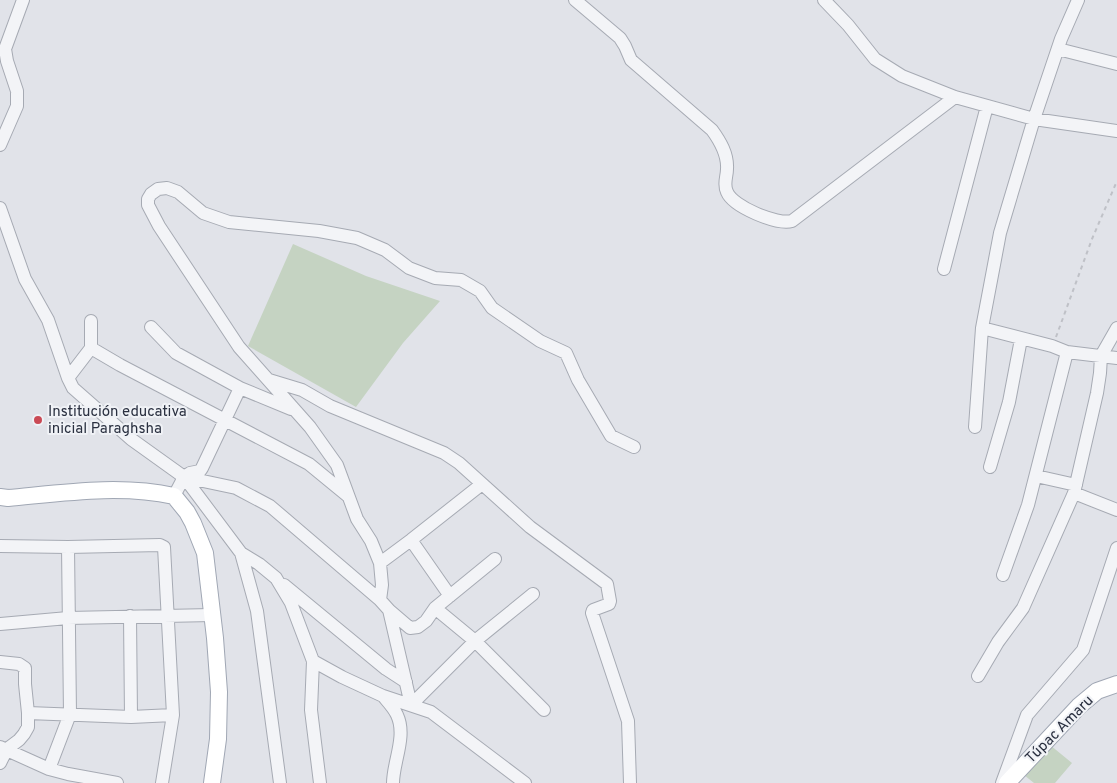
<svg xmlns="http://www.w3.org/2000/svg" width="1117" height="783" font-family="Overpass,sans-serif">
<rect width="100%" height="100%" fill="#e1e3e9"/>
<path fill="#c5d3c2" d="M293 244 366 276 440 301 403 343 356 407 248 346Z
M1050 745 1072 763 1055 783H1034L1024 775Z"/>
<g fill="none" stroke-linecap="round" stroke-linejoin="round">
<defs>
<path id="minor" d="M575 0 620 38 625 46 631 60 712 130C720 141 728 154 727 169 727 177 723 184 727 192 733 207 777 225 792 221L955 97
M824 0 848 25 875 59 902 76 955 97 1034 119 1117 131
M1078 0 1061 39 1034 119 1000 233 982 328 1052 346 1067 352 1117 358
M1058 49 1117 64
M0 145 17 106V91L7 61 5 49 23 0
M0 208 25 279 48 320 68 378 73 388 131 439 184 477 241 553 257 611 280 783
M944 269 987 106
M151 327 176 353 240 388 202 468 200 471 190 473 184 477
M91 348 120 365 309 464 348 496
M68 378 91 348V321
M269 380 302 390 330 406 444 453 459 463 530 527 607 584 610 601 609 604 593 610 592 613 628 721 630 783
M240 388 291 409
M975 427 982 328
M990 467 1009 402 1021 339
M1036 476 1076 485
M1074 493 1117 510
M174 496 184 477 236 488 270 506 380 600 389 610 411 705
M411 540 450 596
M0 546 68 547 160 545 164 547 173 715 162 783
M241 553 259 564 276 578 291 603 313 661 311 710 320 783
M380 563 411 540 482 484
M1003 575 1028 505 1067 352
M284 585 386 669 406 682
M380 600 382 585 380 563 371 541 357 519 337 465 310 427 239 347 159 226 148 205V199L151 194 158 189 167 188 178 192 203 213 229 222 319 231 357 238 385 250 409 268 435 278 461 280 480 291 492 308 540 341 566 353 578 380 611 436 634 447
M435 608 475 641 544 710
M389 610 410 628 418 627 426 621 435 608 495 559
M130 616 131 717
M0 624 68 618 212 615
M313 661 342 677 383 696 431 712 525 783
M0 662 19 664 25 668V684L28 713V727L24 734 19 740 7 749 0 763
M978 676 998 642 1023 608 1074 493 1097 393 1100 373 1101 356 1117 328
M383 696C388 702 394 708 397 715 407 736 393 762 393 783
M411 705 475 641 533 594
M28 713 131 717 173 715
M0 747 49 769 68 774 117 783
M49 769 70 714 68 547
M1002 783 1027 715 1083 650 1117 548"/>
<path id="major" d="M0 497 8 498C62 493 120 484 174 496L187 512 193 523 205 553 215 638 219 692 218 739 212 783
M1007 783 1079 706 1097 691 1117 684"/>
</defs>
<use href="#minor" stroke="#a6aab3" stroke-width="14"/>
<use href="#major" stroke="#a0a7b4" stroke-width="18"/>
<path stroke="#bfc1c7" stroke-width="2" stroke-dasharray="4 4" stroke-linecap="butt" d="M1056 337 1092 239 1117 181"/>
<use href="#minor" stroke="#f3f4f7" stroke-width="12"/>
<use href="#major" stroke="#fff" stroke-width="16"/>
</g>
<circle fill="#ca4a55" stroke="#f0f2f6" stroke-width="2" cx="38" cy="420" r="5"/>
<g text-anchor="middle" stroke-width="4" stroke-linejoin="round" paint-order="stroke">
<g font-size="15" fill="#2a3040" stroke="#f0f2f6" text-anchor="start">
<text x="48" y="416">Institución educativa<tspan x="48" dy="17">inicial Paraghsha</tspan></text>
</g>
<g font-size="15" fill="#2a3040" stroke="#f0f2f6">
<text transform="translate(1059 729) rotate(-45)" y="5">Túpac Amaru</text>
</g>
</g>
</svg>
